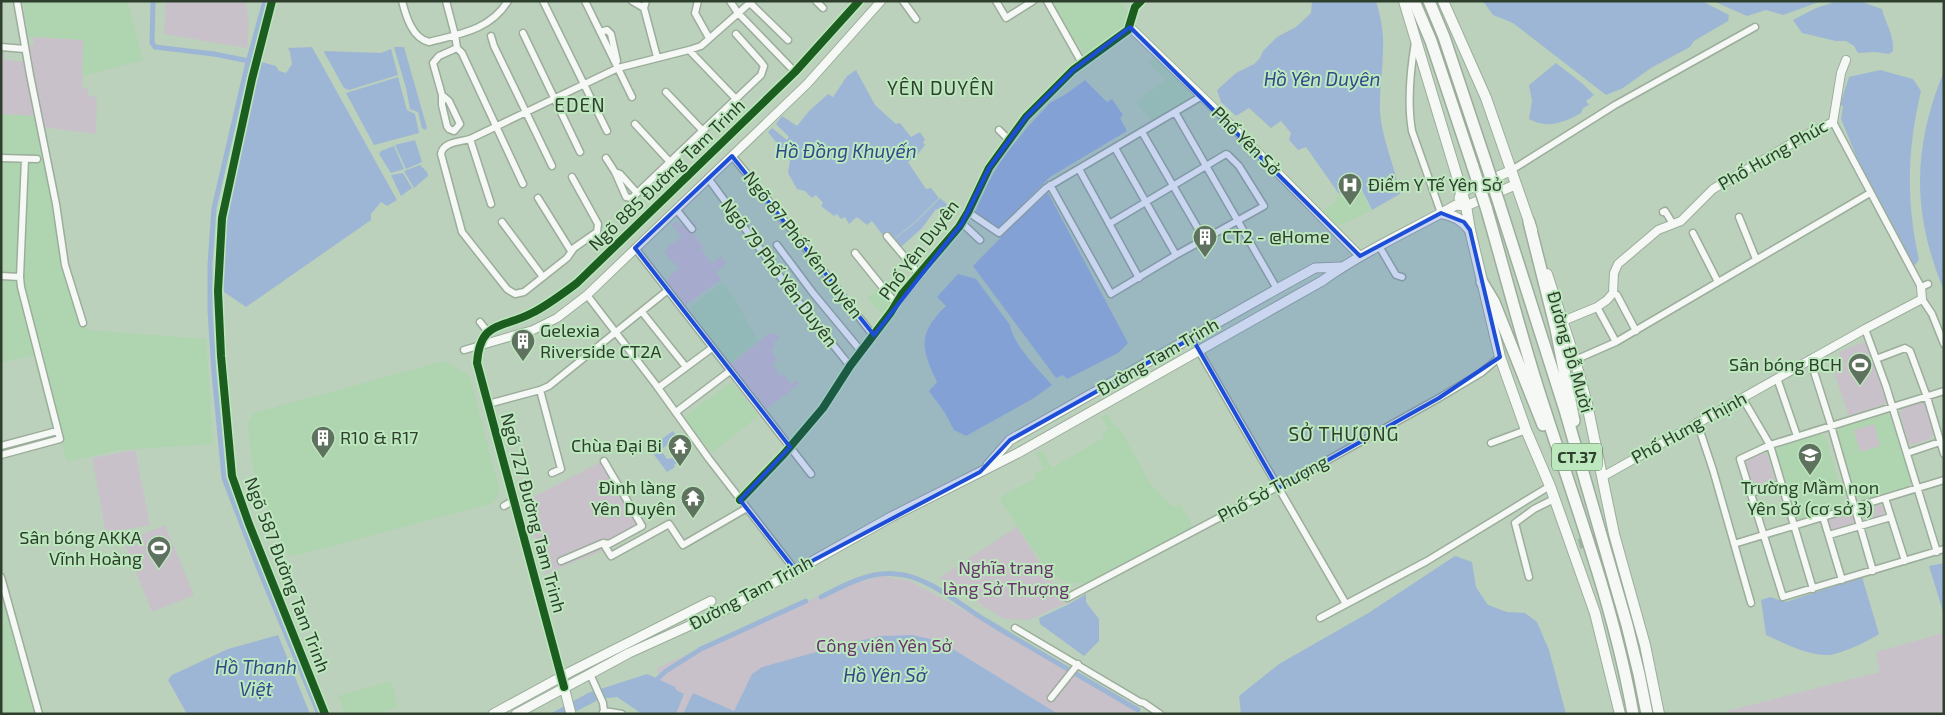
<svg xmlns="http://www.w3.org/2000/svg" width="1945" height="715" font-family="'Exo 2',sans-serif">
<rect width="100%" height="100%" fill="#bbd1bb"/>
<path fill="#afd4b0" d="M23 1H127L143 60 82 76 83 40 29 37Z
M1051 1H1121L1130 16 1124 30 1085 56Z
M1157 55 1197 95 1153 122 1136 102 1166 79 1149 63Z
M1 114 39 116 67 265 86 330 206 339 213 444 118 450 67 462 58 427 52 428 33 355 1 363Z
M1359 185 1371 211 1336 227 1322 212 1337 201 1336 197Z
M721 284 725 285 735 299 758 341 731 363 729 362 690 313 691 306Z
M879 288 893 304 885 317 867 298Z
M444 361 469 375 500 491 493 503 294 556 284 552 254 471 251 458 248 423 254 413Z
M729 384 734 385 757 414V417L713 452H711L686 420 687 415Z
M1107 414 1116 428 1119 427 1151 485 1173 507 1180 504 1193 527 1097 579 1088 583H1069L1048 572 999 498 1036 478 1034 474 1044 469 1036 453 1042 450 1052 468 1104 438 1102 433 1109 429 1101 417Z
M1886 414 1891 417 1911 482 1909 486 1863 500 1857 497 1837 432 1839 428Z
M1821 434 1825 436 1844 500 1839 507 1800 519 1796 517 1775 451 1778 447Z
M1 593 33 712 34 714H1Z
M391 681 398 707 373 714H345L338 696Z"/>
<path fill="#c9c1ca" d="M166 1H245L249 20 247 48 164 34Z
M33 37 83 40 82 88 88 89V95L97 98 96 134 42 127 26 46 34 45Z
M1 49H4L5 60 26 62 37 116 1 114Z
M677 221 681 226 685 223 703 246 701 248 712 264 721 257 726 263 716 272 721 279 686 305 666 280 679 268 664 252 673 242H675L682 236 672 225Z
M770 333 773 335 776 333 779 338 773 343 775 347 771 350 777 361 772 364 780 376 783 374 791 384 796 380 799 384 766 409 731 364Z
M1864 342 1871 356 1843 365 1839 352Z
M1871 357 1887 403 1849 416 1833 369Z
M1921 402 1925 404 1933 433 1931 439 1912 445 1908 442 1900 413 1901 409Z
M1874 424 1880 446 1860 452 1854 430Z
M135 450 150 525 106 533 92 458Z
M1762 453 1767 455 1775 479 1771 483 1755 487C1748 482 1744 466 1747 459Z
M602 461 640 526 607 542 605 540 600 542 604 550 545 574 526 501Z
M1879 505 1883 506 1885 512 1882 516 1868 520 1864 518 1862 512 1865 509Z
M1850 513 1853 515 1856 522 1854 526 1833 532 1829 530 1826 523 1829 519Z
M165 525 194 595 152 612 124 542Z
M1017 527 1062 597 1066 596 1069 602 1029 620 1004 619 939 578Z
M883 576 910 581 997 628 1143 714H667L657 668 840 587Z
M1944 633V714H1715L1880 672 1876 652Z"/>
<path fill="#9eb6d5" d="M1312 1H1376C1381 17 1384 34 1383 50 1383 71 1379 91 1380 112 1382 140 1395 166 1400 194L1372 210 1359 184 1339 194 1306 147 1298 150 1289 140 1291 133 1281 121 1271 128 1249 108 1236 116 1221 102 1217 90 1236 73 1254 64 1260 58 1263 51 1277 37 1296 27 1311 13Z
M1483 1H1702L1729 15 1728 21 1694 41 1690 47 1651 68 1623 88 1606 95 1513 23 1493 15Z
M1713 1H1822L1783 15 1766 10 1747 16Z
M1838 1H1859L1882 9C1886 25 1894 34 1893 51L1889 54 1875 52 1858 53 1854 46 1846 41H1836L1802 33 1793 20 1816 8Z
M312 47 397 200 387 206 381 202 371 214V220L246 307 221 290 224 222 261 62 276 66 279 71 286 73 292 64 290 52 288 48Z
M394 47H404L427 128 425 130 422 128 418 112 410 109 406 88Z
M391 49 398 75 349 90 344 88 324 52V51L381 53Z
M1556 63 1583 84 1594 95 1586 101 1589 105 1583 108 1581 113C1564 123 1547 129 1529 119L1532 101 1529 85Z
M856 70 875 105 896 124 900 123 911 137 920 132 925 140 923 142 925 145 917 155 908 162 926 189 931 188 939 198 916 221 894 239 890 235 884 237 872 221 867 225 857 217 849 224 845 217 841 219 837 214 834 216 821 206 823 203 816 195 812 198 805 191 797 189 788 173 790 160 768 132 772 128 787 140 789 137 776 124 782 116 797 126 809 111 828 94 833 97 847 76Z
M1880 70 1913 79 1921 91C1907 151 1906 200 1919 260L1915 265 1911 263 1857 161V158L1841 119 1843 106 1840 105 1849 77Z
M1944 71V291C1912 213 1912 149 1944 71Z
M398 77 407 110 415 114 419 133 374 145 346 93Z
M1085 80 1107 102 1112 99 1123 115 1120 118 1127 131 1050 177 997 230 975 212 989 181 1004 156 1027 128 1050 103 1066 94Z
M415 140 422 162 406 169 395 145Z
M394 146 404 169 391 173 379 154 381 151Z
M420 165 427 172 428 176 414 188 404 171Z
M403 173 412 188 401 196 391 175Z
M1048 193 1128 343 1118 353 1067 379 1063 375 1056 378 973 266 1020 218Z
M940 198 949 206 944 211 936 209 922 228 901 247 895 239 917 221Z
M958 274 976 279 1010 325C1014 346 1038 369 1052 385L1034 398 966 436 954 430 945 413 929 391 937 382C921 348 917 334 946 306L937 297Z
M673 431 690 455 683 461 679 462 675 456 678 451 672 444 669 443 662 449V452L667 459 673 458 677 463 674 465 675 467 667 472 649 448Z
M1455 556 1472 562 1476 587 1488 605 1507 612 1525 613 1537 622 1549 650 1566 714H1241L1239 696 1279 664 1370 612Z
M1944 563V615L1929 566Z
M1862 577 1879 634C1869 641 1841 654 1829 655 1808 656 1784 643 1766 635L1761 600 1770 597 1786 602Z
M1086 594V602L1099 619V641L1084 656 1040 624 1039 618 1067 605Z
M278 635 310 714H187L168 680 172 675 228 649Z
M912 635 940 641 1058 714H683L693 693 734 711 752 674 762 667 849 643 881 636Z
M647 674 675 687 676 690 684 694 676 714H642L617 697 600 699 571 714H550L588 693Z"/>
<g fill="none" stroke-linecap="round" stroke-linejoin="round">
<path stroke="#9eb6d5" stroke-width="5" d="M153 1 152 43 155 47 214 54 249 61
M265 1 247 66 214 208 210 264V311L214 373 224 478 259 569 319 714
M821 597C844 585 870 571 896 574 929 576 962 607 990 623 1039 653 1089 681 1138 710
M653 683 666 671 701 649 806 601"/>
<path stroke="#9fb49f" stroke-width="10" stroke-dasharray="10 5" stroke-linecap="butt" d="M1579 544 1604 537"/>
<defs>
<path id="minor" d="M17 1 30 75 56 204 65 265 83 323
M402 1C406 16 412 38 429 42 460 34 490 30 508 1
M446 1 455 35 457 48 462 53 523 184
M543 1 607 131
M585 1 632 97
M632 1 644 8
M646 1 644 8 657 57
M698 1 695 13 709 38
M730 1 738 13 795 72
M816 1 823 8
M903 1 916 19
M996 1 1006 18 1033 1
M1047 1 1082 63
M750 3 788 40
M600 32 607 30 611 34 617 61
M523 33 580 152
M491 36 494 46 552 166
M1415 42C1410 72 1407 102 1412 131L1441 213
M1 47 25 49
M689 50 736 99
M666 92 703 131
M442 95 449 101 460 124 454 131 449 129 447 126 442 105V95L433 63 439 56 457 48
M1175 112 1277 289
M1833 122 1921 287 1928 284
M635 124 670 162
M999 130 1009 140
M1142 132 1204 239
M470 139 491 204
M1115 148 1176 255
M732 156C781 214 826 275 873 335
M1 158 37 159
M606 158 615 172 626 197 632 198 761 75 764 66 761 62 736 34
M1079 169 1139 278
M1510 171 1615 105 1755 27
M615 172 620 174 637 193
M572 177 598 224 597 232 574 248 567 258 524 292 515 294 507 289 462 232 441 154C443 142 459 142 470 139L618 68 689 50 701 46 752 1
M708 178 798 301 850 366
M1050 185 1111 294 1176 255 1264 206 1239 166 1228 155 1226 154 1109 224
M538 198 571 251
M676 209 692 229
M968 212 999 233 1046 188 1202 96
M1663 212 1665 211 1673 224
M1739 217 1756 259
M502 222 543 277
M962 223 980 240
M1693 233 1718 282
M887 236 919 274
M777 245 813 293 861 351
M1379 246 1396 275 1402 277
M635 248 811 474
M855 253 896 304
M1 276 20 277
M1613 293 1617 295 1636 331
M587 295 656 385 709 459 795 570
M1922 299 1932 314 1944 344
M1597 307 1616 342 1870 193
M642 312 686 367
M480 322 488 332
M1865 329 1886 386 1937 552
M464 350 478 346
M1199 351 1346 604
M1810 359 1830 422 1873 571
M1876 359 1905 348 1910 351 1927 397 1944 454
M1575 360 1616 342
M1777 378 1797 436
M658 388 712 348
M540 390 561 469 552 473
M1944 391 1770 445 1740 459 1783 597 1944 549
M1743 399 1770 445 1813 589
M488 404 540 390 549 386 668 290
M676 412 730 371
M1697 422 1713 470 1751 603
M1491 443 1526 430
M1 446 57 431
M1907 453 1940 442
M1 455 60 439 21 287 20 277 25 159
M1751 493 1781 483
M1885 498 1905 561
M504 506 514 500
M1823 517 1842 580
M1829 535 1891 517
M603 543 611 556 669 524 683 545 747 508
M1734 544 1944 480
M561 561 603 543 609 544 642 526 604 461
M1 577 39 714
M1529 577 1515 523 1534 509 1554 499
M1067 598 1319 465 1439 398 1481 373 1500 357
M1320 618 1427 561 1550 486
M1015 628 1140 702 1144 703 1160 714
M590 674 603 703 604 711 602 714
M1051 698 1078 664
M604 711 622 714"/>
<path id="tertiary" d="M272 1 252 79 222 218 218 291 221 356 232 476 249 524 325 714
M1130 27 1215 109 1360 256
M1563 321 1597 307 1607 300 1613 293 1614 273 1618 264 1658 230 1681 221 1713 189 1808 134 1833 122 1841 73 1846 60
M478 346 533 330 557 318 587 295 807 84 881 1
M1602 477 1865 329 1922 299 1921 287
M740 500 784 454 823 408 850 366 891 312 902 294 959 227 968 212 989 168 1026 117 1073 70 1128 30 1135 7 1141 1
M564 687 477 363C480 320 502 329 532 313 548 305 562 294 577 283L795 72 859 1"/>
<path id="secondary" d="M1459 198 1461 192 1510 171
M988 465 1010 440 1277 289 1315 268 1341 267
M564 687 571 714
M493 714 570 672 711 601
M516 714 629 653 733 606 891 517 1018 453 1322 281C1364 251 1411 230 1456 205L1466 206 1515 185"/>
<path id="primary" d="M1404 1 1466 206 1470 230 1500 357 1526 430 1550 486 1595 613 1620 714
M1443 1 1486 98 1532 230
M1441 213C1453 215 1462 219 1469 229
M1547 274 1575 360 1587 404 1614 534 1645 645 1659 714"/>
<path id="motorway" d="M1414 1 1431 41 1473 167
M1429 1 1444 37 1486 163
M1499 203 1565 410 1627 625 1639 674 1647 714
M1486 207C1505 272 1521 337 1542 401 1575 504 1614 606 1633 714
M1529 222 1556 329 1574 421
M1482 282 1494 302 1543 425"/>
</defs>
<use href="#minor" stroke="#9cad9c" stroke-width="9"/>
<use href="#tertiary" stroke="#9cad9c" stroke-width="10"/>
<use href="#secondary" stroke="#9cad9c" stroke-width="11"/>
<use href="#primary" stroke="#9cad9c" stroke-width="12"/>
<use href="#motorway" stroke="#9cad9c" stroke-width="14"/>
<use href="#minor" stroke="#f5f8f5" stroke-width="6"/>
<use href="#tertiary" stroke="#f5f8f5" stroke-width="8"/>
<use href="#secondary" stroke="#f5f8f5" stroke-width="9"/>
<use href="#primary" stroke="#f5f8f5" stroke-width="10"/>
<use href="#motorway" stroke="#f5f8f5" stroke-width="11"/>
<defs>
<path id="motorway-bridge" d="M1486 163 1499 203
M1473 167 1486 207"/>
</defs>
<use href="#motorway-bridge" stroke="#9cad9c" stroke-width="14" stroke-linecap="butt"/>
<use href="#motorway-bridge" stroke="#f5f8f5" stroke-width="11"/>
<defs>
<path id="cycleway" d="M272 1 252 79 222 218 218 291 221 356 232 476 249 524 325 714
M740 500 784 454 823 408 850 366 891 312 902 294 959 227 968 212 989 168 1026 117 1073 70 1128 30 1135 7 1141 1
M564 687 477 363C480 320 502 329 532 313 548 305 562 294 577 283L795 72 859 1"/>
</defs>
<use href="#cycleway" stroke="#bde8be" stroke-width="11"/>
<use href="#cycleway" stroke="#1b5e20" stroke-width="8"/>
</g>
<path fill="#1d4ed8" fill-opacity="0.2" stroke="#1d4ed8" stroke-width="4" stroke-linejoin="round" d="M1130 27 1360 256 1441 213 1464 222 1470 230 1500 357 1439 398 1278 488 1192 338 1010 440 980 472 795 570 740 500 790 447 635 248 732 156 874 335 962 223 989 168 1026 117 1073 70Z"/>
<defs>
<symbol id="hospital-pin" viewBox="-11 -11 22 30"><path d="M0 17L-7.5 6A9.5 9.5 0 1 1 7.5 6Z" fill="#5f725f" stroke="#bde8be"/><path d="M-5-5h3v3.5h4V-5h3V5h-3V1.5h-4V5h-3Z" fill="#fff"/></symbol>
<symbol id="building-pin" viewBox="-11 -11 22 30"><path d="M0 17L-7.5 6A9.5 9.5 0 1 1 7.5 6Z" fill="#5f725f" stroke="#bde8be"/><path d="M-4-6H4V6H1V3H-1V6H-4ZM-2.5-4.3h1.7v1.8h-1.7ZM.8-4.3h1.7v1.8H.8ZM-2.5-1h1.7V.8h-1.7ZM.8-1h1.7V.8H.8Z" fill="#fff"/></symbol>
<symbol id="stadium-pin" viewBox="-11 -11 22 30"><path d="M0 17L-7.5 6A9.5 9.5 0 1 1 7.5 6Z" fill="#5f725f" stroke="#bde8be"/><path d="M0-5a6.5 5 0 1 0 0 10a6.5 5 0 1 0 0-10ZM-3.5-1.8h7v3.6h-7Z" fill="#fff"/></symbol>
<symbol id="temple-pin" viewBox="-11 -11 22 30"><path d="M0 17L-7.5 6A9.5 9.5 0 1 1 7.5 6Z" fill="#5f725f" stroke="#bde8be"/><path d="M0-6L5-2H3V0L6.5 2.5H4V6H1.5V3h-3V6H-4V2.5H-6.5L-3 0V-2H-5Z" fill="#fff"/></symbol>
<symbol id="school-pin" viewBox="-11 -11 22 30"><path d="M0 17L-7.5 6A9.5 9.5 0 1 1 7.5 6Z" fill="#5f725f" stroke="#bde8be"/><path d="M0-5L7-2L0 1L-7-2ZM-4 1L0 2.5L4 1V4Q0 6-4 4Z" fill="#fff"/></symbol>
</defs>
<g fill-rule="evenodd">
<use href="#hospital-pin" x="1336" y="171" width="28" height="38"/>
<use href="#building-pin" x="1191" y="223" width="28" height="38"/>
<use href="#building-pin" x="509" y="327" width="28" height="38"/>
<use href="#stadium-pin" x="1846" y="351" width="28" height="38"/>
<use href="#building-pin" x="309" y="424" width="28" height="38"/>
<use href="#temple-pin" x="666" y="432" width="28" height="38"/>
<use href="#school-pin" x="1796" y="441" width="28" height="38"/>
<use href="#temple-pin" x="679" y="484" width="28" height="38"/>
<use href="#stadium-pin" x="145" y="534" width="28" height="38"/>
</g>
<g text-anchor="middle" stroke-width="4" stroke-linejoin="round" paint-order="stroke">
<rect fill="#bde8be" stroke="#597259" stroke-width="1" x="1552" y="443.5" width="50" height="27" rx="4"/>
<g font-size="16" font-weight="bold" fill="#2e3f2e">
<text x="1577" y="463">CT.37</text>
</g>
<g font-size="18" fill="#2e3f2e" stroke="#bde8be">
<text transform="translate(1246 141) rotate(45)" y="6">Phố Yên Sở</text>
<text transform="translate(1773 155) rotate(-30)" y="6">Phố Hưng Phúc</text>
<text transform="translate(667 175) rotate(-44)" y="6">Ngõ 885 Đường Tam Trinh</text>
<text transform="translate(803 245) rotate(52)" y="6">Ngõ 87 Phố Yên Duyên</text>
<text transform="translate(919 250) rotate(-53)" y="6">Phố Yên Duyên</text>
<text transform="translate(779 273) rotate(53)" y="6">Ngõ 79 Phố Yên Duyên</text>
<text transform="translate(1570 352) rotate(74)" y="6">Đường Đỗ Mười</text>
<text transform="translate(1158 357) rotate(-30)" y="6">Đường Tam Trinh</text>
<text transform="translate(1689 428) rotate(-29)" y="6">Phố Hưng Thịnh</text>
<text transform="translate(1273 489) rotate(-28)" y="6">Phố Sở Thượng</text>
<text transform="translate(533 513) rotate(75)" y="6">Ngõ 727 Đường Tam Trinh</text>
<text transform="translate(287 575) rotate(69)" y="6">Ngõ 587 Đường Tam Trinh</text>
<text transform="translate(751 593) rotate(-28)" y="6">Đường Tam Trinh</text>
</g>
<g font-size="18" fill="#2e3f2e" stroke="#bde8be" text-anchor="start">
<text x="1368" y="191">Điểm Y Tế Yên Sở</text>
<text x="1222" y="243">CT2 - @Home</text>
<text x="540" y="337">Gelexia<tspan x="540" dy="21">Riverside CT2A</tspan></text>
<text x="1842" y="371" text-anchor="end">Sân bóng BCH</text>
<text x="340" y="444">R10 &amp; R17</text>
<text x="662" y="452" text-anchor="end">Chùa Đại Bi</text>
<text x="676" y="494" text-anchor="end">Đình làng<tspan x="676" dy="21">Yên Duyên</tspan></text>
<text x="1810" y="494" text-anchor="middle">Trường Mầm non<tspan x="1810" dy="21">Yên Sở (cơ sở 3)</tspan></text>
<text x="142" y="544" text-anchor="end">Sân bóng AKKA<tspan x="142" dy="21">Vĩnh Hoàng</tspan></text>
</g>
<g font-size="18" fill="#69326c" stroke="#bde8be">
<text x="1006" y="574">Nghĩa trang<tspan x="1006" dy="21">làng Sở Thượng</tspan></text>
<text x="884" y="652">Công viên Yên Sở</text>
</g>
<g font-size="19" font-style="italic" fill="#2f4a8b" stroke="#bde8be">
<text x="1322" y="86">Hồ Yên Duyên</text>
<text x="846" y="158">Hồ Đồng Khuyến</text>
<text x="256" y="674">Hồ Thanh<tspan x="256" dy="22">Việt</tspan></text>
<text x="885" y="682">Hồ Yên Sở</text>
</g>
<g font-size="19" letter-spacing="1" fill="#2e3f2e" stroke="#bde8be">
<text x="941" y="95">YÊN DUYÊN</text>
<text x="580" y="112">EDEN</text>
<text x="1344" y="441">SỞ THƯỢNG</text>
</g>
</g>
<rect width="1945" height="715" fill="none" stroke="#2e3f2e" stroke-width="5"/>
</svg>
